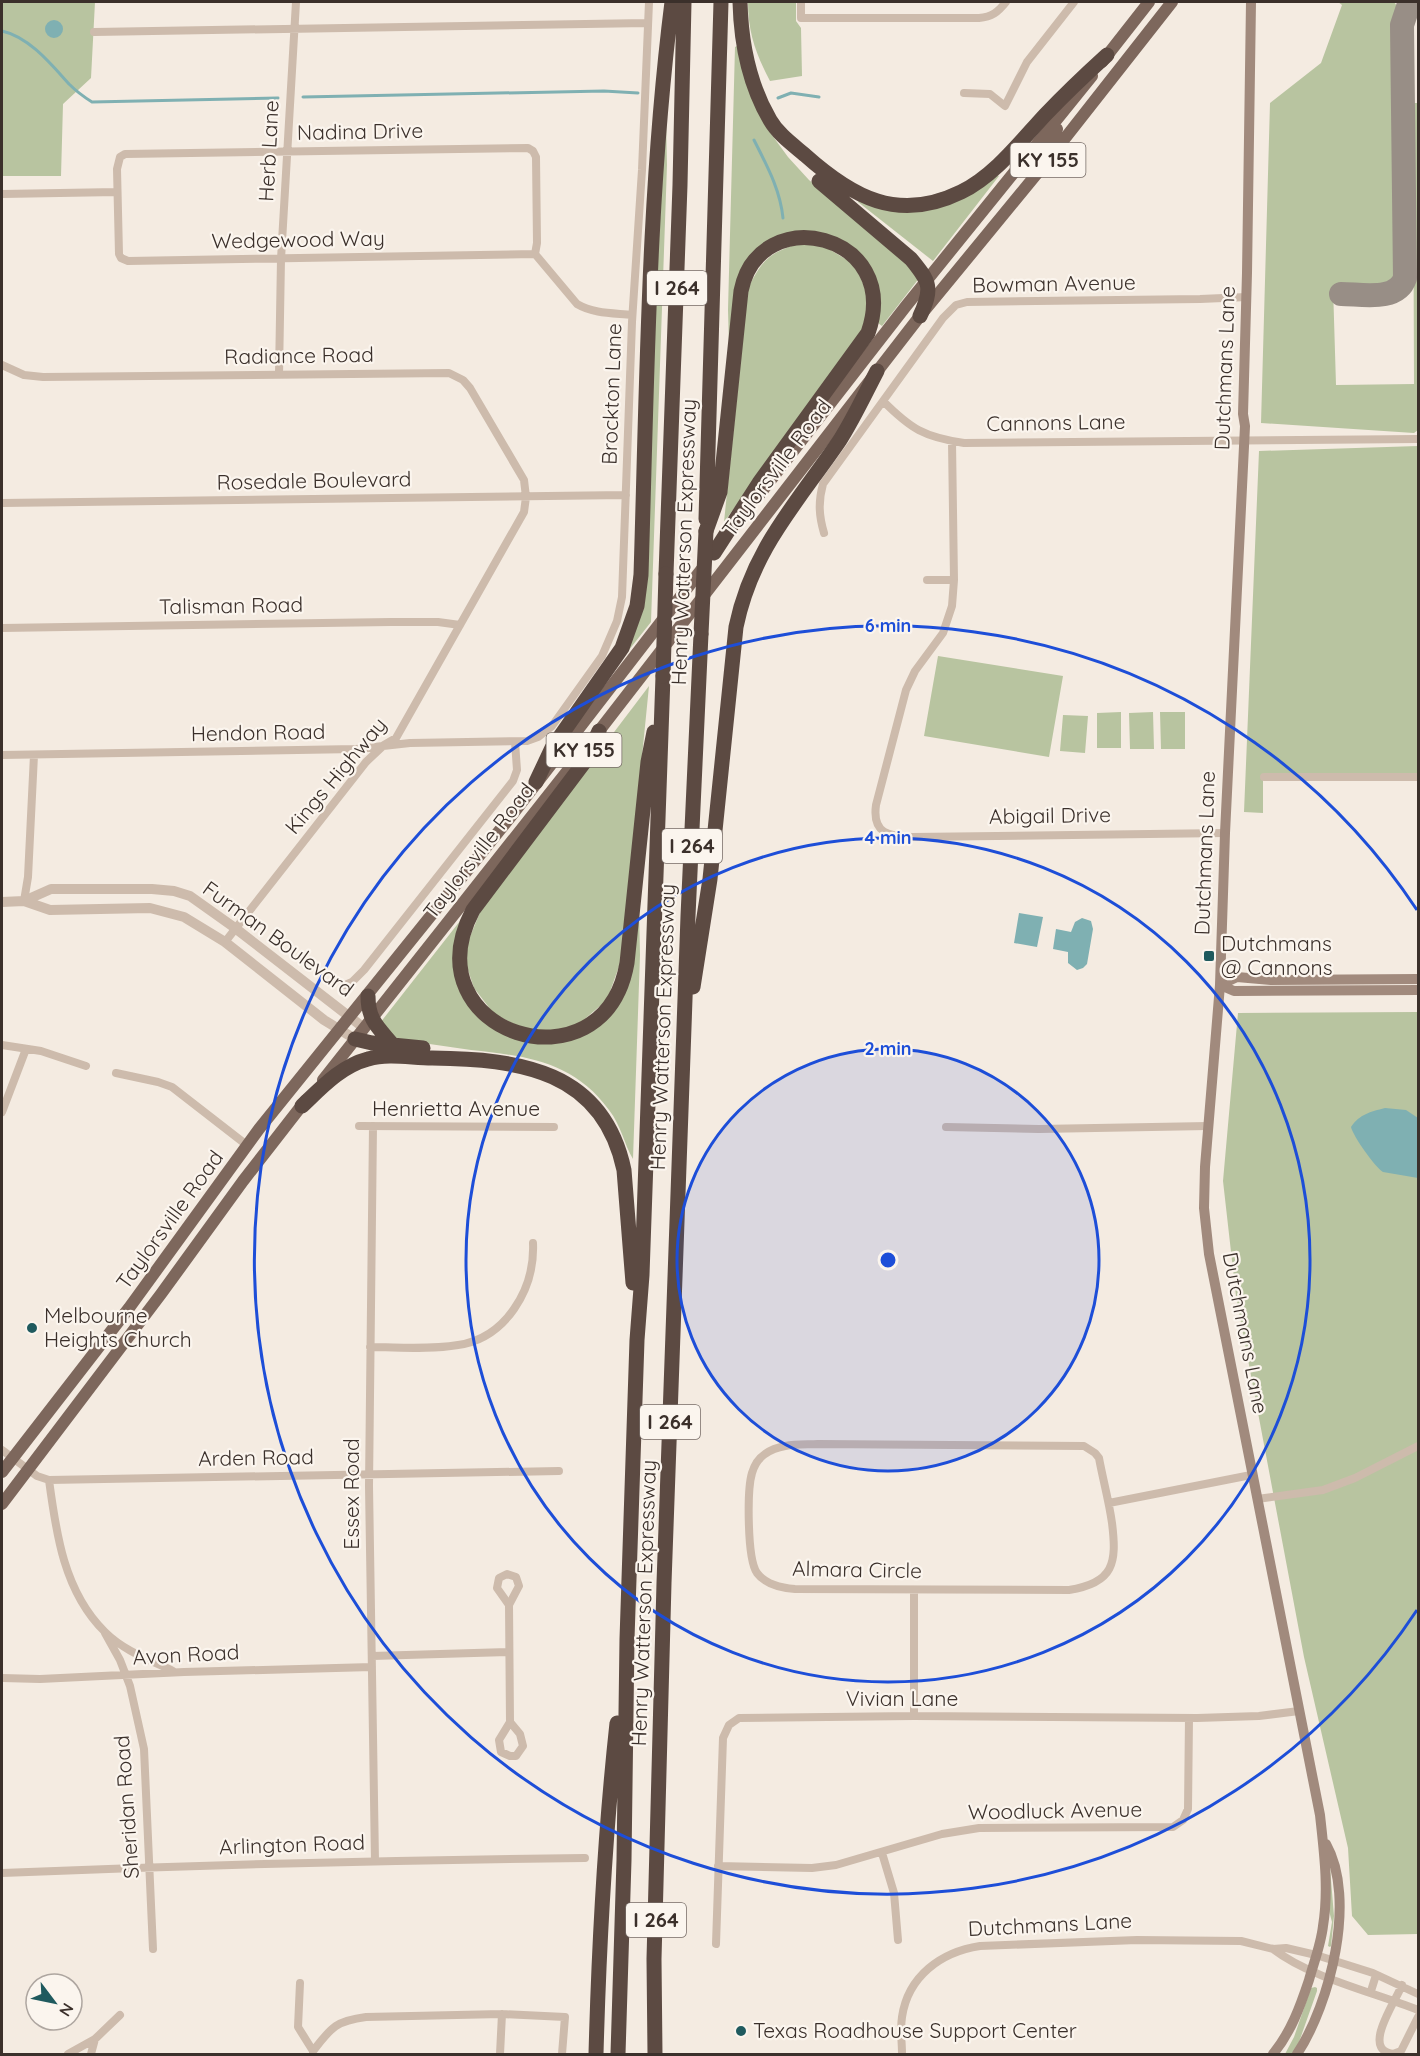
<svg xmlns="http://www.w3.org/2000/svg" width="1420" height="2056" font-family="Quicksand,sans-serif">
<rect width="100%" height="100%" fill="#f4ebe1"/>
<path fill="#b8c4a0" d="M2 2H95L91 78 63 104 61 176H2Z
M748 2H796V21L801 28 802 76 770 81C756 54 748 33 748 2Z
M1338 2H1394L1397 6 1398 272 1395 279 1385 287 1333 286 1336 385 1414 384 1413 103H1418V430L1414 433 1261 423 1270 103 1321 63 1342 5Z
M737 46 769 131 788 157 809 180 859 221 920 277 882 326 878 323 880 302 837 238 761 249 729 346 728 310 735 47Z
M666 117 667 165 651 622 625 655 628 647 653 337Z
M997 175 999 176 933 261 858 202 859 200 888 209Z
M800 243 822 245 854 264 868 294 864 328 826 384 724 522 748 288C764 258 768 254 800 243Z
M1418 446V775L1263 776V813L1244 812 1259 451Z
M938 656 1063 676 1049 757 924 736Z
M649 686 622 958 607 1000 580 1023 558 1031 524 1029 494 1014 474 988 467 967V944L483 905Z
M1121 712V748H1097V713Z
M1153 712 1154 749H1130L1129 713Z
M1160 712H1185V749H1161Z
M1063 715 1088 716 1085 753 1060 751Z
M639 908 640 955 633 1159C624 1144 621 1125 609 1110 573 1061 526 1056 471 1050 448 1047 425 1043 402 1040L395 1038 380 1023 460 921 462 922 457 938 469 1001 544 1043 621 998 631 969Z
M1418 1012V1934L1368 1935 1352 1916 1348 1848 1304 1657 1236 1296 1223 1181 1238 1013Z
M1330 1868 1334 1916 1331 1946 1330 1947 1328 1946 1332 1922 1328 1907Z
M1315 1987 1317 1988V1991L1299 2042 1293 2054H1285L1294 2037 1311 1988Z"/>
<path fill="#7fb0b2" d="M45 29a9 9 0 1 1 18 0a9 9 0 1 1-18 0Z
M1019 913 1043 917 1037 947 1014 943Z
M1082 918 1091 921 1093 929 1087 964 1083 968 1077 970 1068 963V952L1053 949 1056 929 1071 932 1075 922Z
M1385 1108 1406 1110 1418 1118V1178L1383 1172C1375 1167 1353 1136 1351 1127 1360 1114 1370 1112 1385 1108Z"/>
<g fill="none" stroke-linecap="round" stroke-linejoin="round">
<path stroke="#7fb0b2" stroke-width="3" d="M2 31C29 37 51 64 69 84 76 91 84 97 92 102L278 98
M303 97 604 91 638 93
M778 98 791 93 819 97
M754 140C767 166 780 189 783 218"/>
<path stroke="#988e86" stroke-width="24" d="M1341 294C1362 294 1397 302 1405 278L1402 25 1408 7 1418 2"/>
<path stroke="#cdbbac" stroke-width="8" d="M801 2V18H979C992 17 998 12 1006 2
M94 32 647 23
M964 93 990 94 1005 106 1027 62 1074 2
M528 148 533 151 536 157 537 243 535 254 128 261 121 258 119 254 117 169 120 157 125 154Z
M2 194 117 192
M535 254 577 304C594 314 613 313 632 315
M2 365 24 375 43 377 449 373 463 380 470 388 524 480 526 497 524 512 396 738 384 745 366 762 225 942
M279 374 281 259 296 2
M883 401C911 429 924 437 964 443L1418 439
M952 442 954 580 952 606 943 633 915 671 906 690 876 805C872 834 889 836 912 837L1225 833
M2 503 626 495
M824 533C819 516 818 502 823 484L943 318 956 305 967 302 1200 299 1247 297
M927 580H954
M2 628 391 622H438L460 625
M2 755 356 749 410 743 527 741 538 737 552 726 602 656 617 621 622 597 632 322 642 170 649 2
M1264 777H1418
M24 901 28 877 34 755
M345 985 352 982 364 970 513 781 517 770 515 742
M2 1045 41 1051 86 1066
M116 1073 158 1082 172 1087 248 1146
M2 1112 26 1049
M359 1126 554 1127
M373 1126 369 1486 375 1861
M946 1127 1039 1129 1208 1126
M370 1347C398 1347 429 1350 458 1345 506 1338 535 1289 533 1243
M818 1444 1084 1446 1095 1453 1099 1458C1103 1480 1109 1501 1112 1523 1117 1563 1114 1583 1069 1590L795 1589C781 1588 766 1585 757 1573 747 1559 747 1490 752 1473 754 1466 759 1458 765 1454 780 1443 800 1445 818 1444Z
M2 1450 37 1476 49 1480 559 1471
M49 1480C56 1533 64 1592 105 1632 124 1651 150 1660 173 1671
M1257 1499 1323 1490 1355 1478 1418 1446
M1109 1503 1251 1475
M509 1605 497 1588 499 1578 507 1574 516 1577 519 1586 509 1605 510 1722 499 1740 501 1752 510 1756H516L523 1746 520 1734 510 1722
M105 1633 120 1660 130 1686 144 1749 153 1949
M372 1656 508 1652
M2 1678 40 1679 184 1672 372 1667
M914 1716V1590
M882 1853 894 1893 898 1940
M718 1866 812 1868 836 1865 942 1834 979 1828 1173 1827 1183 1820 1188 1809 1189 1718
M2 1873C196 1865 390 1860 585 1858
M716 1944 723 1738 729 1725 739 1718 914 1716 1197 1718 1259 1716 1299 1711
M1273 1949C1311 1978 1373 1992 1418 2010
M300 1983 298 2027 313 2051
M1402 1985C1395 2003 1361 2050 1393 2054L1401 2051 1418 2017
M1371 1991 1376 1975
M68 2054 95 2039
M91 2054 95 2039 120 2015
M313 2054V2051C331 2028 335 2021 366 2017L502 2014 565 2017 562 2054
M500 2054 502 2014
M902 2054C902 2042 900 2029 902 2017 908 1976 941 1952 980 1946L1137 1940 1241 1941 1273 1949 1286 1948 1316 1955 1373 1973 1418 1994"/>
<path stroke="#cdbbac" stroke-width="10" d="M24 901 51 889H152L174 891 190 896 235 928 364 1028
M2 902 24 901 50 910 150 908 184 917 225 942 324 1020 355 1039"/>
<path stroke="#a18a7d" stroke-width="10" d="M1251 2 1247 273 1243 414 1245 426 1225 833 1220 985 1205 1167 1204 1208 1209 1254 1320 1815C1324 1852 1329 1889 1323 1926 1321 1944 1314 1962 1309 1980 1300 2007 1291 2032 1273 2054
M1220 985 1237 977 1271 980 1418 979
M1220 985 1234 991 1418 990
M1297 2054C1330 2004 1357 1899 1326 1844"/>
<path stroke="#7d675c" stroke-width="12" d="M1102 62 1149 2
M1043 164 1041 157 1057 129
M756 499 906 306 1092 76
M323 1080 599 731 920 316 1044 165 1172 2
M2 1472 129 1308 259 1129 512 815 705 565
M2 1504 161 1294 243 1181 306 1100"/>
<path stroke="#5c4a42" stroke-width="15" d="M740 2C741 42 749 84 770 120 778 134 792 144 805 155 852 197 898 223 961 192 994 176 1020 142 1045 115 1065 94 1085 75 1107 55
M819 181 911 259C930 282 933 288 920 316
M706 519 721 2
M706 531 720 492 741 291C759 200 903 233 868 333L759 483 714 553
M666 574 680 185 684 2
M599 731 586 760 473 910C408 1034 604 1095 627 963L648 762 654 732
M536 782 552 748 622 648 637 606 641 575C647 384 648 192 672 2
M693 987 710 879 736 627C752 549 797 503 840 440 854 418 865 394 877 371
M368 996C368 1020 378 1027 392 1044
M355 1039 372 1043 423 1048
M302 1106C321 1088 341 1066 368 1059 389 1053 411 1058 432 1058 519 1059 603 1070 624 1170L633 1283
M596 2054C599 1943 605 1833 617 1723
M618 2054 624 1860 627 1639 637 1340 642 1275 663 676
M655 2054 654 1959 664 1583 688 916 701 634"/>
<path stroke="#5c4a42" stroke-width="15" d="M701 634 706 531
M663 676 666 574"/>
</g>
<circle cx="888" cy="1260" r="211" fill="#1d4ed8" fill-opacity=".12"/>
<g fill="none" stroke="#1d4ed8" stroke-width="3">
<circle cx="888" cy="1260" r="211"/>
<circle cx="888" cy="1260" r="422"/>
<path d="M1417 1610A634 634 0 1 1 1417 910"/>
</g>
<g fill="#1f5a5e" stroke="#fbf5ee" stroke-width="2">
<rect x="1203" y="950" width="12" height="12" rx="3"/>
<circle cx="32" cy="1328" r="6"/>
<circle cx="741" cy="2031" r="6"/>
</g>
<g text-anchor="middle" stroke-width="4.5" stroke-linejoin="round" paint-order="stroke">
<g fill="#fbf5ee" stroke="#756b66" stroke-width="1.5">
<rect x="1010.5" y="143" width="75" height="34" rx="4.5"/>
<rect x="647" y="271" width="60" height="34" rx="4.5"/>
<rect x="546.5" y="733" width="75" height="34" rx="4.5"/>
<rect x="662" y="829" width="60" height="34" rx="4.5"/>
<rect x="640" y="1405" width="60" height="34" rx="4.5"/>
<rect x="626" y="1903" width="60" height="34" rx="4.5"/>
</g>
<g font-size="20" font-weight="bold" fill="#3b302b">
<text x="1048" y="167">KY 155</text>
<text x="677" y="295">I 264</text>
<text x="584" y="757">KY 155</text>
<text x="692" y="853">I 264</text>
<text x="670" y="1429">I 264</text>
<text x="656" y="1927">I 264</text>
</g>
<g font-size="21" fill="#3b302b" stroke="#fbf5ee">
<text transform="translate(360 132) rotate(-1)" y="7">Nadina Drive</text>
<text transform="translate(269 151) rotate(-87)" y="7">Herb Lane</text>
<text transform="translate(298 240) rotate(-1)" y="7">Wedgewood Way</text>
<text transform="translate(1054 284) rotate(-1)" y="7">Bowman Avenue</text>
<text transform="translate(299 356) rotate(-1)" y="7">Radiance Road</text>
<text transform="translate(1225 368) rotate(-88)" y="7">Dutchmans Lane</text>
<text transform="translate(612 394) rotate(-88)" y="7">Brockton Lane</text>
<text transform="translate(1056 423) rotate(-1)" y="7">Cannons Lane</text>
<text transform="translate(777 468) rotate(-53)" y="7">Taylorsville Road</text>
<text transform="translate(314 481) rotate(-1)" y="7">Rosedale Boulevard</text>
<text transform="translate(684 542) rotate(-88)" y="7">Henry Watterson Expressway</text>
<text transform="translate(231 606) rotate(-1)" y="7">Talisman Road</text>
<text transform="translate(258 733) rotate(-1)" y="7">Hendon Road</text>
<text transform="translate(336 776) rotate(-50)" y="7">Kings Highway</text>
<text transform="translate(1050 816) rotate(-1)" y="7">Abigail Drive</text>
<text transform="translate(479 851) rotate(-52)" y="7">Taylorsville Road</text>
<text transform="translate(1205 853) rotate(-88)" y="7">Dutchmans Lane</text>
<text transform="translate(278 939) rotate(36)" y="7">Furman Boulevard</text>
<text transform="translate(663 1027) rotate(-88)" y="7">Henry Watterson Expressway</text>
<text x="456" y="1116">Henrietta Avenue</text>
<text transform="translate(170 1220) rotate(-54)" y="7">Taylorsville Road</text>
<text transform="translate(1245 1333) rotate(79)" y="7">Dutchmans Lane</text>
<text transform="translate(256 1458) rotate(-1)" y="7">Arden Road</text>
<text transform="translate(352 1494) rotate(-90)" y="7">Essex Road</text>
<text transform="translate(857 1570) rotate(1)" y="7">Almara Circle</text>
<text transform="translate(644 1603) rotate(-88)" y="7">Henry Watterson Expressway</text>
<text transform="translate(186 1655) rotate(-3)" y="7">Avon Road</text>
<text x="902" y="1706">Vivian Lane</text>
<text transform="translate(127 1807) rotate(-94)" y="7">Sheridan Road</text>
<text transform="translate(1055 1811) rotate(-1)" y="7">Woodluck Avenue</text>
<text transform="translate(292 1845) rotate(-2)" y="7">Arlington Road</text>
<text transform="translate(1050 1925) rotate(-3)" y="7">Dutchmans Lane</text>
</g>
<g font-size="21" fill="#3b302b" stroke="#fbf5ee" text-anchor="start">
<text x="1221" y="951">Dutchmans<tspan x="1221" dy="24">@ Cannons</tspan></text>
<text x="44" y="1323">Melbourne<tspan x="44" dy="24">Heights Church</tspan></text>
<text x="753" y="2038">Texas Roadhouse Support Center</text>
</g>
</g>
<circle cx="888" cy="1260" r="9" fill="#1d4ed8" stroke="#fbf5ee" stroke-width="3"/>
<g font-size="18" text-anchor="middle" font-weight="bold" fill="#1d4ed8" stroke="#fbf5ee" stroke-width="4.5" stroke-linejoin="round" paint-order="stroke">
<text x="888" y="632">6 min</text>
<text x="888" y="844">4 min</text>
<text x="888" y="1055">2 min</text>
</g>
<rect width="1420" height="2056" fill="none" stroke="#3b302b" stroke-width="6"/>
<g transform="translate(54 2002) rotate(122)"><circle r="28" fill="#fbf5ee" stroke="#aea6a0" stroke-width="1.5"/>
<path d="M0-4.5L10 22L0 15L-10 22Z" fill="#1f5a5e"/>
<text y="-9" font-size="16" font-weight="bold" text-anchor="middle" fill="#3b302b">N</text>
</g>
</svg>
